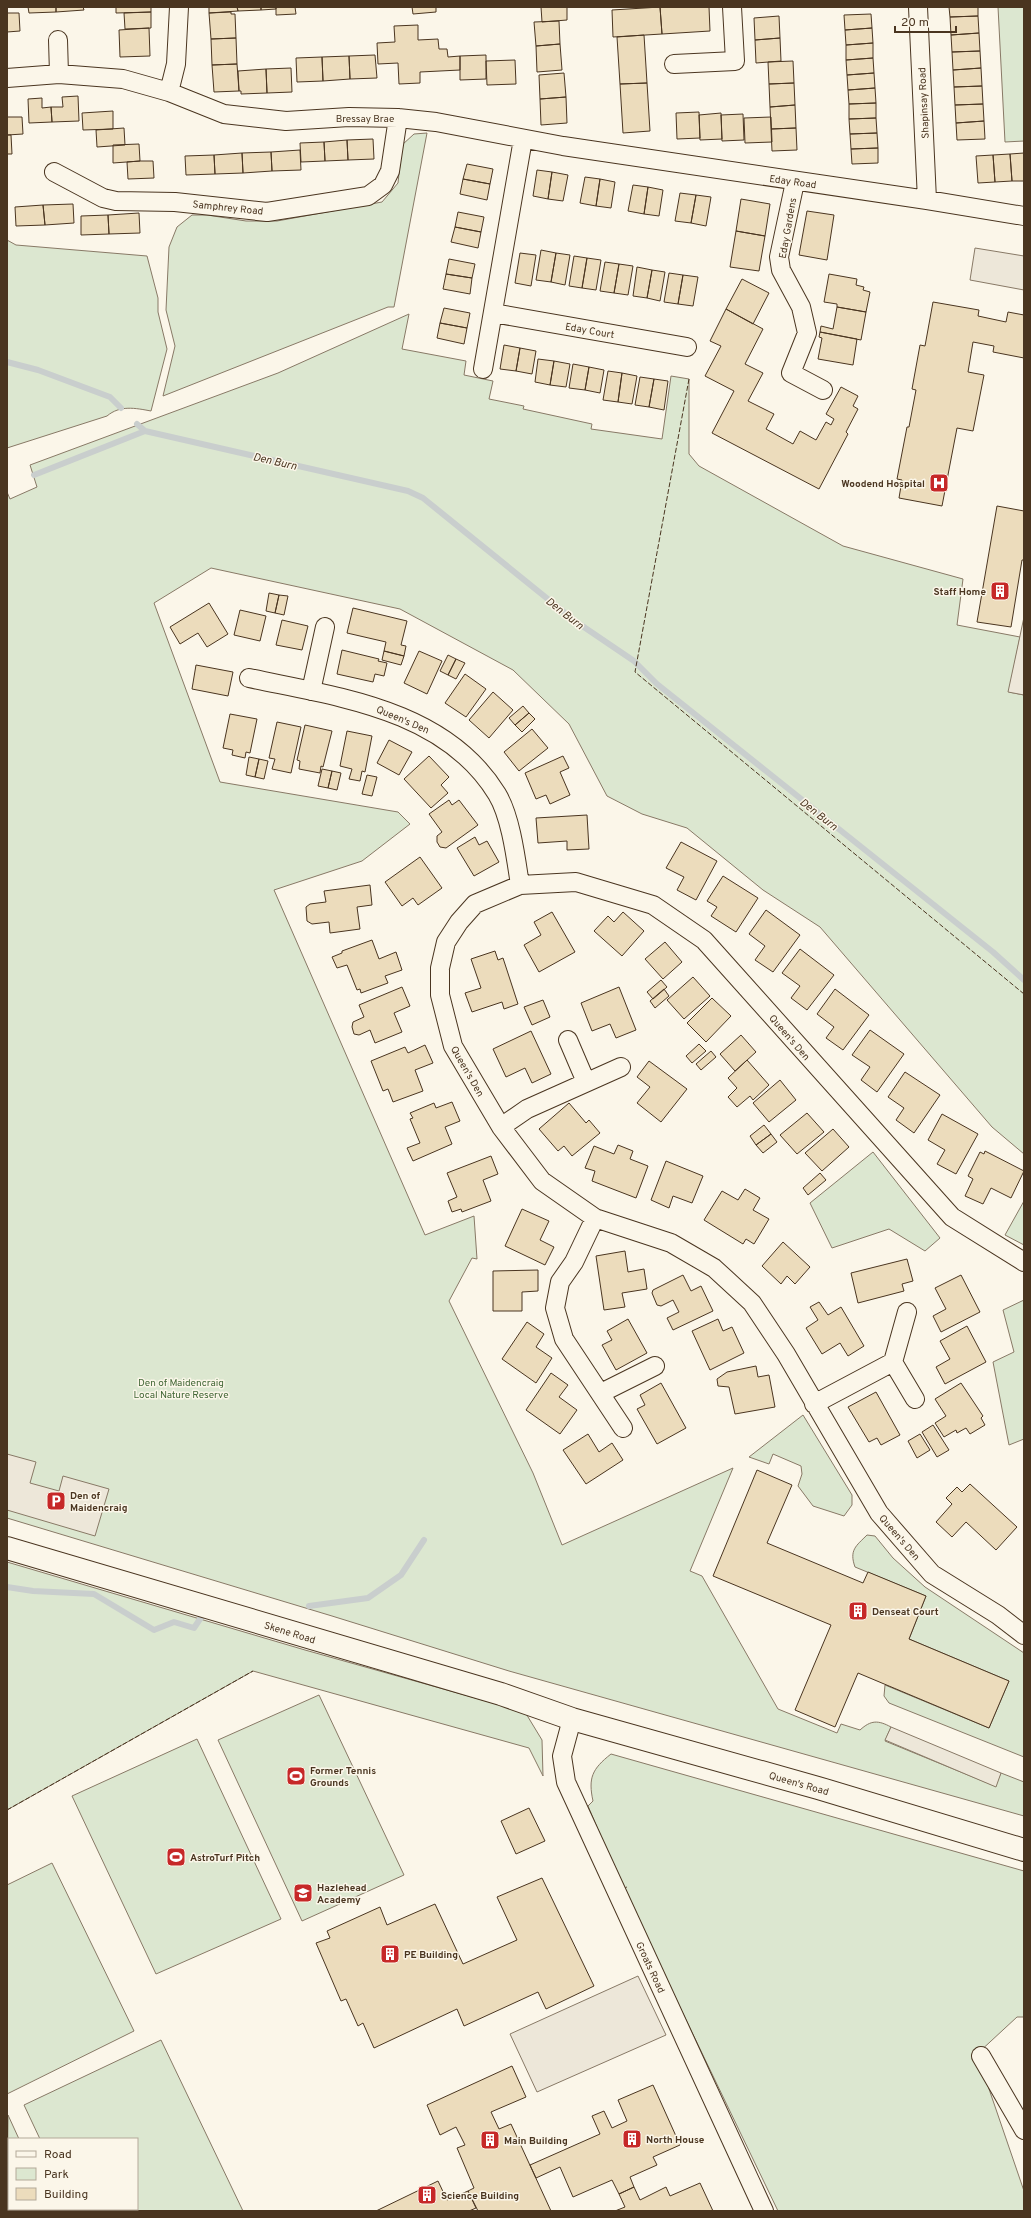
<svg xmlns="http://www.w3.org/2000/svg" width="1031" height="2218" font-family="Overpass,sans-serif">
<rect width="100%" height="100%" fill="#fbf6e9"/>
<path fill="#dce7d0" stroke="#887966" d="M998 7H1024V141L1005 142Z
M427 133 394 307H388L163 396 175 346 166 310 169 247 177 227 192 215H207L246 221H277L382 202 398 183 402 145 414 134Z
M7 240 16 245 147 256 158 298V312L167 349 151 411C135 408 120 405 107 416L7 448Z
M409 314 402 349 466 361 464 375 493 381 489 399 524 406 523 409 592 424 591 429 662 439 671 376 689 379V454L699 466 843 546 963 579 957 625 1020 637 1009 692 1024 695V1154L992 1127 820 927 763 890 687 828 642 814 607 796 569 724 513 670 400 609 211 568 154 603 220 782 398 812 410 824 362 861 274 890 425 1235 474 1216 477 1259 472 1258 449 1301 533 1473 562 1545 733 1468 690 1571 702 1576 778 1709 837 1733 841 1724 860 1730C871 1720 878 1720 891 1727L885 1741 995 1786 1001 1773 1024 1782V1816L509 1671 332 1616 7 1518V492L10 499 37 487 30 465 278 373Z
M873 1152 940 1238 925 1251 889 1229 832 1248 810 1203Z
M1024 1201V1245L1005 1235Z
M1024 1300V1439L1009 1445 993 1362 1014 1352 1003 1310Z
M803 1415 852 1495V1505L844 1516 813 1506 798 1486 802 1474 801 1466 773 1454 769 1464 749 1457Z
M867 1535 875 1536 893 1558 925 1587 1024 1653V1757L889 1703 884 1696 885 1685 989 1728 1009 1681 909 1639 926 1596 855 1567C849 1550 856 1546 867 1535Z
M7 1562 305 1650 525 1712 542 1740 543 1776 529 1748 253 1671 7 1810Z
M319 1695 404 1875 302 1921 218 1740Z
M197 1739 281 1919 156 1974 72 1796Z
M611 1754 1024 1871V2017H1017L977 2054 1024 2191V2211H778L623 1889 627 1887 623 1889 588 1806 593 1801C588 1778 592 1769 611 1754Z
M52 1863 134 2031 7 2094V1885Z
M161 2040 243 2211H75L74 2209H137V2139H40L24 2105Z
M8 2115 19 2139H9V2209H52L53 2211H7Z"/>
<path fill="#ede7d9" stroke="#887966" d="M975 248 1024 256V290L970 280Z
M1024 617V695L1008 692Z
M7 1454 36 1462 30 1483 59 1491 63 1476 109 1489 95 1536 7 1510Z
M891 1727 1001 1773 996 1787 885 1740Z
M638 1976 666 2035 537 2092 510 2034Z"/>
<g fill="none" stroke-linecap="round" stroke-linejoin="round">
<path stroke="#c9cecd" stroke-width="6" d="M7 362 38 370 110 397 121 408
M137 424 145 431
M34 475 145 431 408 491 423 498 575 621 634 661 657 684 993 952 1024 980
M7 1587 33 1591 94 1594 154 1630 174 1622 194 1628 202 1616
M309 1606 368 1598 401 1575 424 1540"/>
</g>
<path fill="#ecdcbc" stroke="#4a3520" d="M28 7H56V12L29 13Z
M56 7H83L84 10 56 12Z
M116 7H151V12L116 13Z
M209 7H237L238 11 209 13Z
M237 7H261V10L238 11Z
M261 7H276V9L261 10Z
M276 7H295L296 14 276 15Z
M412 7H436V12L413 14Z
M541 7H567V20L542 22Z
M660 7 662 34 613 37 612 10Z
M660 7H709L710 31 662 34Z
M949 7H978V16L950 17Z
M151 12V28L125 29 124 13Z
M231 12V14H235L236 38 211 39 209 13Z
M7 13H19L20 31 7 32Z
M871 14 872 28 845 30 844 15Z
M779 16 780 38 755 40 754 18Z
M978 16 979 33 951 35 950 17Z
M559 21 560 44 536 46 534 22Z
M418 25V40L438 39 439 49H447L448 57 460 56V70L420 72V83L399 84 398 63 378 64 377 43 395 42 394 26Z
M149 28 150 56 120 57 119 30Z
M872 28 873 43 846 45 845 30Z
M979 33 980 51 952 52 951 35Z
M644 35 647 83 620 84 617 37Z
M236 38 237 64 212 65 211 39Z
M780 38 781 61 756 63 755 40Z
M873 43V58L846 60V45Z
M560 44 562 70 537 72 536 46Z
M980 51 981 68 953 70 952 52Z
M375 55 377 78 350 79 349 56Z
M486 55V79L460 80V56Z
M349 56 350 79 323 81 322 57Z
M322 57 323 81 297 82 296 58Z
M873 58 874 73 847 75 846 60Z
M515 60 516 84 487 85 486 61Z
M793 61 794 83 769 84 768 62Z
M237 64 239 91 214 92 212 65Z
M291 68 292 92 267 93 266 69Z
M981 68 982 86 954 87 953 70Z
M266 69 267 93 241 94V91H239L238 71Z
M564 73 566 97 540 99 539 75Z
M874 73 875 88 848 90 847 75Z
M647 83 650 131 623 133 620 84Z
M794 83 795 105 770 107 769 84Z
M982 86 983 104 955 105 954 87Z
M875 88 876 103 849 104 848 90Z
M78 96 79 121 52 122 51 107H63L62 97Z
M566 97 567 123 541 125 540 99Z
M42 98V108L51 107 52 122 29 123 28 99Z
M876 103V118L849 119V104Z
M983 104 984 121 956 123 955 105Z
M795 105 796 128 771 129 770 107Z
M113 111V129L83 130 82 113Z
M699 112 700 138 677 139 676 113Z
M721 113 722 139 700 140 699 115Z
M743 114 744 140 722 141 721 115Z
M7 117H22L23 134 7 135Z
M771 117 772 142 745 143 744 118Z
M876 118 877 133 850 134 849 119Z
M984 121 985 139 957 140 956 123Z
M124 128 125 145 97 147 96 130Z
M796 128 797 150 772 151 771 129Z
M877 133 878 148 851 149 850 134Z
M7 135H11L12 154H7Z
M373 139 374 159 348 160 347 140Z
M347 140 348 160 325 161 324 142Z
M324 142 325 161 301 162 300 143Z
M139 144 140 161 113 163V145Z
M878 148V163L852 164 851 149Z
M300 150 301 170 272 171 271 152Z
M271 152 272 171 243 173 242 153Z
M242 153 243 173 215 174 214 155Z
M1024 153V181H1012L1010 154Z
M1010 154 1012 181 995 182 993 155Z
M214 155 215 174 186 175 185 156Z
M993 155 995 182 978 183 976 156Z
M140 161H153L154 178 128 179 127 162Z
M467 164 493 169 490 184 463 179Z
M537 170 552 172 548 199 533 196Z
M552 172 568 175 563 201 548 199Z
M585 177 600 179 596 206 580 203Z
M463 179 490 184 487 200 460 194Z
M600 179 615 182 611 208 596 206Z
M633 185 648 187 644 214 628 211Z
M648 187 663 190 659 216 644 214Z
M680 193 696 195 691 223 675 221Z
M696 195 711 197 706 226 691 223Z
M741 199 770 204 765 236 736 231Z
M73 204 74 223 45 225 43 205Z
M43 205 45 225 16 226 15 207Z
M807 211 834 215 827 260 799 255Z
M458 212 484 217 481 232 455 227Z
M139 213 140 233 109 234 108 215Z
M108 215 109 234 81 235V216Z
M455 227 481 232 478 248 451 242Z
M736 231 765 236 759 271 730 267Z
M541 250 556 253 551 282 536 280Z
M520 253 536 255 531 286 515 283Z
M556 253 570 255 565 285 551 282Z
M574 256 587 258 582 288 569 286Z
M587 258 601 260 596 290 582 288Z
M449 259 475 264 472 278 446 274Z
M605 262 619 264 614 293 600 291Z
M619 264 633 266 628 295 614 293Z
M637 267 652 270 647 298 633 296Z
M652 270 665 272 660 301 647 298Z
M669 273 683 275 678 304 664 302Z
M446 274 472 278 470 294 443 289Z
M829 274 857 279 856 285 864 287 863 290 870 292 866 312 837 307V304L824 302Z
M683 275 698 277 693 306 678 304Z
M742 279 769 293 753 324 726 309Z
M933 302 979 310 978 316 1006 322 1008 312 1024 315V358L993 352 994 346 973 342 968 372 984 375 973 431 957 428 942 506 899 498 902 480 897 479 907 427H909L916 390 912 389 920 345 925 346Z
M837 307 866 312 861 340 820 332 821 326 833 329Z
M444 308 470 313 467 328 440 323Z
M726 309 763 329 745 364 763 373 748 401 774 414 766 429 793 444 800 431 816 440 826 422 831 425 834 419 826 414 841 387 858 396 853 406 858 409 846 432 848 434 819 489 712 433 734 391 705 376 721 346 710 341Z
M440 323 467 328 464 344 437 338Z
M820 332 857 339 853 365 818 359 822 338 819 337Z
M504 345 520 348 516 371 500 369Z
M520 348 536 351 532 374 516 371Z
M538 359 554 361 550 385 535 382Z
M554 361 570 364 566 387 550 385Z
M573 364 589 367 585 390 569 388Z
M589 367 604 370 600 393 585 390Z
M608 371 622 373 618 402 603 400Z
M622 373 637 376 632 404 618 402Z
M640 377 654 379 649 407 635 405Z
M654 379 668 381 664 410 649 407Z
M997 506 1024 511V560H1022L1011 627 977 622Z
M269 593 279 595 275 613 266 611Z
M279 595 288 596 284 615 275 613Z
M209 603 228 634 207 647 198 633 180 644 170 627Z
M353 608 407 621 401 645 406 646 404 656 384 651 386 642 347 633Z
M240 610 266 616 260 641 234 635Z
M282 620 308 626 302 650 276 645Z
M342 650 379 659 378 661 387 663 384 676 375 674 373 682 337 674Z
M384 651 404 656 401 665 382 660Z
M419 651 442 661 427 694 404 683Z
M448 655 456 659 448 675 440 671Z
M456 659 465 663 456 679 448 675Z
M196 665 233 672 228 696 192 689Z
M465 674 486 689 466 717 445 703Z
M493 692 513 710 489 738 469 720Z
M523 706 529 713 515 725 509 718Z
M529 713 535 719 522 732 515 725Z
M230 714 257 719 250 753 246 752 245 758 232 755 233 750 223 748Z
M277 722 301 727 291 773 272 769 275 759 269 758Z
M305 725 332 731 323 767 321 766 320 773 299 769 300 761 297 760Z
M532 729 548 748 519 771 504 752Z
M347 731 372 736 365 772 362 771 360 781 349 779 352 769 340 766Z
M389 740 412 752 399 775 377 763Z
M429 756 449 777 441 785 448 793 431 808 404 779Z
M563 756 569 768 560 772 570 795 550 804 546 795 536 799 525 773Z
M249 757 259 759 255 777 246 775Z
M259 759 268 761 264 779 255 777Z
M322 769 332 771 328 788 318 786Z
M332 771 341 773 337 790 328 788Z
M367 775 377 777 372 796 362 794Z
M449 800 452 805 459 800 478 825 446 848 440 847 437 842V836L442 832 429 814Z
M587 815 589 849 567 850V841L538 843 536 818Z
M475 837 479 845 487 841 499 862 474 876 457 848Z
M681 842 717 861 696 900 677 890 684 877 666 868Z
M420 857 442 888 418 905 413 898 402 906 385 882Z
M723 876 758 898 736 932 711 916 717 907 707 901Z
M370 885 372 905 357 907 360 929 330 933 329 922 312 924 307 921 306 907 310 904 326 902 324 891Z
M766 910 800 935 773 972 755 960 765 946 749 934Z
M552 912 575 952 539 972 524 945 541 935 534 922Z
M623 912 644 931 622 956 594 931 608 916 614 922Z
M372 940 379 959 396 952 402 970 385 976 388 983 361 993 360 989 357 990 347 965 337 968 332 957 342 953V951Z
M665 942 682 962 663 979 645 959Z
M800 949 834 975 807 1010 791 998 800 986 782 973Z
M495 951 498 960 503 958 518 1004 504 1009 502 1002 472 1012 465 993 481 988 471 959Z
M693 977 710 996 684 1019 667 1000Z
M661 980 667 987 653 999 647 992Z
M402 987 410 1006 394 1013 402 1032 375 1043 370 1030 359 1035 354 1034 352 1027 353 1022 364 1017 359 1005Z
M619 987 636 1030 616 1038 610 1024 592 1031 581 1003Z
M664 989 669 996 655 1008 650 1001Z
M835 989 869 1015 843 1050 826 1038 834 1027 817 1014Z
M712 998 731 1016 706 1042 687 1023Z
M543 1000 550 1017 532 1025 524 1007Z
M870 1030 904 1054 877 1092 861 1080 870 1067 852 1055Z
M531 1031 551 1074 532 1083 525 1068 506 1077 493 1049Z
M741 1035 756 1052 735 1071 720 1054Z
M699 1044 706 1051 692 1063 686 1056Z
M425 1045 433 1063 415 1070 423 1091 393 1102 388 1089 383 1091 371 1061 405 1047 408 1053Z
M711 1051 716 1057 701 1070 696 1064Z
M747 1060 769 1085 753 1100 750 1096 737 1107 728 1097 737 1088 728 1078Z
M649 1061 687 1089 661 1122 637 1103 650 1087 637 1077Z
M905 1072 940 1095 914 1133 896 1120 904 1108 888 1097Z
M780 1080 796 1100 769 1122 753 1103Z
M452 1102 460 1121 445 1127 452 1144 413 1161 407 1148 420 1143 410 1119 413 1118 410 1113 434 1103 436 1108Z
M569 1103 586 1123 589 1120 600 1133 572 1156 564 1146 558 1151 539 1129Z
M807 1113 824 1132 797 1154 780 1135Z
M942 1114 978 1134 956 1174 937 1164 945 1150 928 1140Z
M764 1125 771 1134 756 1145 750 1136Z
M833 1129 849 1147 822 1171 805 1153Z
M771 1134 777 1142 763 1153 756 1145Z
M618 1145 633 1151 630 1159 648 1166 636 1198 592 1181 595 1171 585 1168 594 1146 614 1154Z
M985 1151 1024 1171 1011 1198 991 1188 983 1204 965 1196 973 1179 968 1176 980 1152 984 1154Z
M491 1156 498 1174 483 1180 491 1201 462 1212 461 1209 452 1212 448 1201 457 1197 447 1173Z
M666 1161 703 1176 692 1203 673 1196 669 1208 651 1200Z
M820 1173 826 1180 808 1195 803 1188Z
M745 1189 760 1198 753 1210 769 1219 754 1244 746 1239 743 1244 704 1220 722 1191 738 1200Z
M522 1209 549 1221 540 1240 554 1247 545 1265 505 1246Z
M783 1242 810 1267 795 1284 787 1276 781 1284 762 1266Z
M625 1251 628 1272 644 1269 647 1289 622 1293 625 1307 604 1310 596 1256Z
M907 1259 913 1281 902 1284 904 1291 858 1303 851 1273Z
M538 1270V1291L522 1292V1311H493V1271Z
M683 1275 691 1291 701 1286 713 1311 673 1330 667 1318 679 1312 673 1300 661 1306 657 1305 652 1293 653 1290Z
M961 1275 980 1312 941 1332 933 1316 946 1309 935 1288Z
M819 1302 828 1315 841 1307 864 1346 848 1356 840 1343 822 1354 806 1328 818 1320 810 1307Z
M628 1319 647 1353 616 1370 602 1345 612 1340 607 1331Z
M718 1319 723 1331 732 1327 744 1353 710 1370 692 1331Z
M527 1322 544 1334 536 1347 552 1358 536 1383 502 1359Z
M967 1326 986 1362 945 1384 936 1367 950 1359 940 1341Z
M756 1366 758 1377 769 1375 775 1407 735 1414 729 1387 718 1386 717 1379 727 1372Z
M551 1373 568 1385 559 1397 577 1410 560 1434 526 1410Z
M661 1383 686 1428 657 1444 637 1409 645 1405 640 1395Z
M961 1383 983 1416 981 1418 985 1425 970 1434 966 1428 957 1433 956 1430 944 1437 935 1423 946 1416 935 1399Z
M876 1392 900 1435 881 1445 877 1438 869 1442 848 1407Z
M933 1425 949 1450 937 1457 922 1432Z
M588 1434 599 1452 612 1443 623 1460 586 1484 563 1450Z
M920 1434 930 1450 917 1458 908 1441Z
M757 1470 792 1485 767 1543 863 1583 868 1572 926 1596 909 1639 1009 1681 989 1728 858 1673 835 1727 795 1710 831 1625 713 1576Z
M970 1484 1017 1527 996 1550 966 1522 952 1537 936 1522 952 1504 946 1498 957 1487 962 1492Z
M529 1808 545 1841 516 1854 501 1821Z
M542 1878 594 1986 546 2009 538 1992 464 2026 457 2009 374 2048 363 2023 358 2026 346 1999 341 2001 316 1943 330 1938 327 1931 380 1907 387 1925 435 1904 463 1964 517 1940 497 1897Z
M512 2066 526 2097 491 2112 499 2129 511 2124 551 2211H478L468 2191 474 2188 457 2148 465 2145 456 2127 440 2135 427 2105Z
M653 2085 680 2145 653 2157 657 2165 630 2177 634 2187 619 2194 612 2180 573 2197 560 2167 536 2178 530 2165 600 2134 592 2116 604 2111 612 2128 627 2121 618 2100Z
M438 2181 447 2200 468 2191 476 2208 469 2211H376Z
M700 2183 713 2211H615L625 2207 619 2194 634 2187 640 2200 666 2187 670 2196Z"/>
<g fill="none" stroke-linecap="round" stroke-linejoin="round">
<defs>
<path id="street" d="M179 7 176 64 169 92 224 114 286 121 349 117 398 118 436 122 563 146 927 200 1024 216
M918 7 927 200
M58 40 59 74
M674 64 735 61 732 7
M7 78 59 74 123 79 169 92
M54 172 103 198 116 201 175 202 267 212 368 196 383 185 390 171 398 118
M795 182 779 257 781 270 801 307 807 333 791 373 823 390
M493 313 687 347
M483 369 523 139
M249 678C338 697 445 709 497 794 511 817 516 859 520 885
M311 691 325 627
M568 1040 586 1082
M501 1127 527 1109 621 1067
M595 1218 574 1262 560 1282 555 1308 564 1339 623 1428
M1024 1262 952 1217 704 940 653 905 576 882 520 885 475 904 459 922 446 942 440 968V995L453 1046 501 1127 542 1181 595 1218 671 1243 714 1268 752 1303 786 1354 879 1513 932 1574 998 1615 1024 1635
M893 1362 915 1399
M601 1393 655 1366
M814 1404 893 1362 907 1312
M572 1719 562 1756 566 1782 764 2211
M981 2056 1024 2130"/>
<path id="primary" d="M7 1548 501 1694 572 1719 818 1788 1024 1850"/>
</defs>
<use href="#street" stroke="#4a3520" stroke-width="20"/>
<use href="#primary" stroke="#4a3520" stroke-width="24"/>
<use href="#street" stroke="#fbf6e9" stroke-width="18"/>
<use href="#primary" stroke="#fbf6e9" stroke-width="22"/>
<path stroke="#4a3520" stroke-width="1" stroke-dasharray="5 2" stroke-linecap="butt" d="M689 379 635 672 1024 994
M7 1810 253 1671"/>
</g>
<defs>
<symbol id="hospital-square" viewBox="-11 -11 22 22"><rect x="-9" y="-9" width="18" height="18" rx="4" fill="#c62828" stroke="#fbf6e9"/><path d="M-5-5h3v3.5h4V-5h3V5h-3V1.5h-4V5h-3Z" fill="#fff"/></symbol>
<symbol id="building-square" viewBox="-11 -11 22 22"><rect x="-9" y="-9" width="18" height="18" rx="4" fill="#c62828" stroke="#fbf6e9"/><path d="M-4-6H4V6H1V3H-1V6H-4ZM-2.5-4.3h1.7v1.8h-1.7ZM.8-4.3h1.7v1.8H.8ZM-2.5-1h1.7V.8h-1.7ZM.8-1h1.7V.8H.8Z" fill="#fff"/></symbol>
<symbol id="parking-square" viewBox="-11 -11 22 22"><rect x="-9" y="-9" width="18" height="18" rx="4" fill="#c62828" stroke="#fbf6e9"/><path d="M-3.5-5.5H1a3.5 3.5 0 0 1 0 7H-1V5.5H-3.5ZM-1-3.4V-.6H.8a1.4 1.4 0 0 0 0-2.8Z" fill="#fff"/></symbol>
<symbol id="stadium-square" viewBox="-11 -11 22 22"><rect x="-9" y="-9" width="18" height="18" rx="4" fill="#c62828" stroke="#fbf6e9"/><path d="M0-5a6.5 5 0 1 0 0 10a6.5 5 0 1 0 0-10ZM-3.5-1.8h7v3.6h-7Z" fill="#fff"/></symbol>
<symbol id="school-square" viewBox="-11 -11 22 22"><rect x="-9" y="-9" width="18" height="18" rx="4" fill="#c62828" stroke="#fbf6e9"/><path d="M0-5L7-2L0 1L-7-2ZM-4 1L0 2.5L4 1V4Q0 6-4 4Z" fill="#fff"/></symbol>
</defs>
<g fill-rule="evenodd">
<use href="#hospital-square" x="928" y="472" width="22" height="22"/>
<use href="#building-square" x="989" y="580" width="22" height="22"/>
<use href="#parking-square" x="45" y="1490" width="22" height="22"/>
<use href="#building-square" x="847" y="1600" width="22" height="22"/>
<use href="#stadium-square" x="285" y="1765" width="22" height="22"/>
<use href="#stadium-square" x="165" y="1846" width="22" height="22"/>
<use href="#school-square" x="292" y="1882" width="22" height="22"/>
<use href="#building-square" x="379" y="1943" width="22" height="22"/>
<use href="#building-square" x="621" y="2128" width="22" height="22"/>
<use href="#building-square" x="479" y="2129" width="22" height="22"/>
<use href="#building-square" x="416" y="2184" width="22" height="22"/>
</g>
<g text-anchor="middle" stroke-width="3" stroke-linejoin="round" paint-order="stroke">
<g font-size="10" fill="#4a3520" stroke="#fbf6e9">
<text transform="translate(923 103) rotate(-93)" y="4">Shapinsay Road</text>
<text x="365" y="122">Bressay Brae</text>
<text transform="translate(793 181) rotate(8)" y="4">Eday Road</text>
<text transform="translate(228 207) rotate(6)" y="4">Samphrey Road</text>
<text transform="translate(787 228) rotate(-80)" y="4">Eday Gardens</text>
<text transform="translate(590 330) rotate(10)" y="4">Eday Court</text>
<text transform="translate(403 719) rotate(23)" y="4">Queen's Den</text>
<text transform="translate(790 1037) rotate(49)" y="4">Queen's Den</text>
<text transform="translate(468 1071) rotate(60)" y="4">Queen's Den</text>
<text transform="translate(900 1537) rotate(49)" y="4">Queen's Den</text>
<text transform="translate(290 1632) rotate(17)" y="4">Skene Road</text>
<text transform="translate(799 1783) rotate(16)" y="4">Queen's Road</text>
<text transform="translate(651 1967) rotate(65)" y="4">Groats Road</text>
</g>
<g font-size="10" font-weight="bold" fill="#4a3520" stroke="#fbf6e9" text-anchor="start">
<text x="925" y="487" text-anchor="end">Woodend Hospital</text>
<text x="986" y="595" text-anchor="end">Staff Home</text>
<text x="70" y="1499">Den of<tspan x="70" dy="12">Maidencraig</tspan></text>
<text x="872" y="1615">Denseat Court</text>
<text x="310" y="1774">Former Tennis<tspan x="310" dy="12">Grounds</tspan></text>
<text x="190" y="1861">AstroTurf Pitch</text>
<text x="317" y="1891">Hazlehead<tspan x="317" dy="12">Academy</tspan></text>
<text x="404" y="1958">PE Building</text>
<text x="646" y="2143">North House</text>
<text x="504" y="2144">Main Building</text>
<text x="441" y="2199">Science Building</text>
</g>
<g font-size="10" fill="#436837" stroke="#fbf6e9">
<text x="181" y="1386">Den of Maidencraig<tspan x="181" dy="12">Local Nature Reserve</tspan></text>
</g>
<g font-size="11" font-style="italic" fill="#4a3520" stroke="#fbf6e9">
<text transform="translate(275 461) rotate(13)" y="4">Den Burn</text>
<text transform="translate(565 613) rotate(38)" y="4">Den Burn</text>
<text transform="translate(819 814) rotate(38)" y="4">Den Burn</text>
</g>
</g>
<rect width="1031" height="2218" fill="none" stroke="#4a3520" stroke-width="16"/>
<rect x="8" y="2138" width="130" height="72" fill="#fbf6e9" stroke="#b4a999"/>
<rect x="16" y="2151" width="20" height="6" fill="#fbf6e9" stroke="#b4a999"/>
<text x="44" y="2158" font-size="12" fill="#4a3520">Road</text>
<rect x="16" y="2168" width="20" height="12" fill="#dce7d0" stroke="#b4a999"/>
<text x="44" y="2178" font-size="12" fill="#4a3520">Park</text>
<rect x="16" y="2188" width="20" height="12" fill="#ecdcbc" stroke="#b4a999"/>
<text x="44" y="2198" font-size="12" fill="#4a3520">Building</text>
<path d="M895 26v6h61v-6" fill="none" stroke="#4a3520" stroke-width="2"/>
<text x="901" y="26" font-size="12" fill="#4a3520" stroke="#fbf6e9" stroke-width="3" paint-order="stroke">20 m</text>
</svg>
